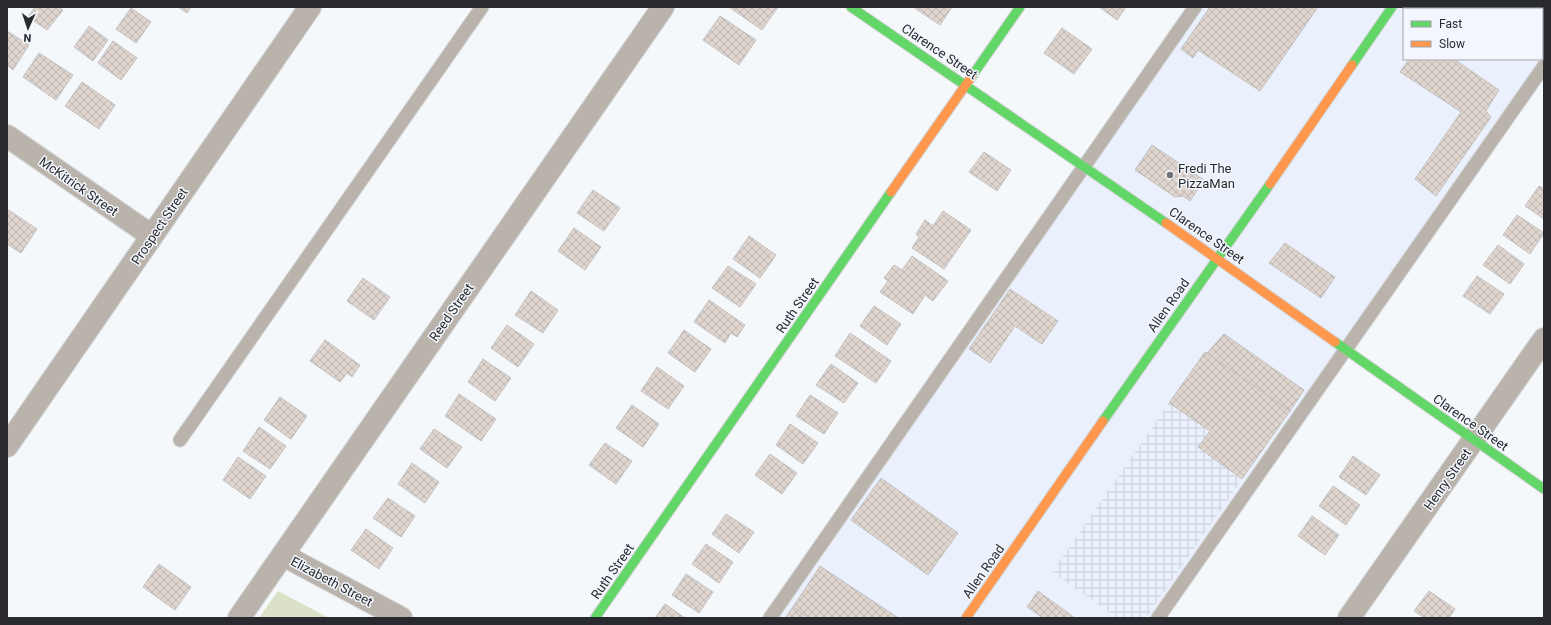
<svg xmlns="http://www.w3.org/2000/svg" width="1551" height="625" font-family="Roboto,sans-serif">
<defs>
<pattern id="industrial-grid" width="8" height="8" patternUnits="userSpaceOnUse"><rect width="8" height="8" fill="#eaf0fc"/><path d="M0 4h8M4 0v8" fill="none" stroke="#c9ced8"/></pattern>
<pattern id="building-cross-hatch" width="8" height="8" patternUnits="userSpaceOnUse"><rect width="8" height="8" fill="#dfd5ce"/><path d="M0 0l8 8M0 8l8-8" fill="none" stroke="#bfb7b1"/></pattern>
</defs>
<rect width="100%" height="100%" fill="#f5f8fb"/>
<path fill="#eaf0fc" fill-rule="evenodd" d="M1195 7H1544V66L1158 618H770ZM1404 9H1542V59H1404Z"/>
<path fill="url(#industrial-grid)" d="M1169 403 1210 431 1199 448 1242 479 1146 618H1117L1052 572Z"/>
<path fill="#dae1c6" d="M278 591 329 618H259Z"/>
<path fill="url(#building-cross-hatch)" stroke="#c2c2c2" d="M35 7H59L63 10 47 30 28 17Z
M178 7H191L187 13Z
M729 7H778L762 30Z
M913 7H952L940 25Z
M1099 7H1126L1117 20Z
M1210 7H1318L1260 91 1198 50 1193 58 1181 49Z
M1531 7H1544V16L1542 15V9H1534Z
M131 8 151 22 136 43 116 29Z
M720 16 756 40 739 65 703 40Z
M89 26 108 40 93 61 74 47Z
M1062 28 1092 49 1074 74 1044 53Z
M7 31 29 45 13 70 7 65Z
M113 41 137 58 121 80 98 63Z
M39 53 73 75 56 100 23 77Z
M1409 59H1454L1499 90 1486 111 1491 117 1436 196 1415 179 1461 112 1400 72Z
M82 82 115 105 99 129 65 106Z
M1152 145 1204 180 1190 201 1183 196 1175 197 1135 170Z
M984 152 1011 170 997 191 969 172Z
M1539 186 1544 189V219L1525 206Z
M593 190 620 208 604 231 577 213Z
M7 209 37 229 21 253 7 244Z
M943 211 971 230 944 269 912 248 919 237 916 234 925 220 933 226Z
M1517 215 1544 233 1530 254 1503 235Z
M574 228 601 247 585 270 558 251Z
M749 236 776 255 760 278 733 259Z
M1285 243 1335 277 1321 298 1269 263Z
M1498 245 1524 264 1510 284 1483 265Z
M912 256 948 281 933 301 925 295 913 314 880 292 888 281 884 278 894 265 902 270Z
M728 266 756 284 740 307 712 288Z
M1477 276 1504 294 1490 314 1463 296Z
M363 278 390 297 374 320 347 301Z
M1010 289 1058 321 1042 344 1015 326 990 363 969 349Z
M531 291 558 310 543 333 515 315Z
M709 300 745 325 737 337 731 333 725 343 694 322Z
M874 306 901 324 887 345 860 326Z
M507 325 534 344 518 367 491 348Z
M684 330 711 349 695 372 668 353Z
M850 333 891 361 876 383 835 356Z
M1224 334 1304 390 1290 411 1207 353Z
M325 340 360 365 352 377 347 373 340 382 310 361Z
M1205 352 1290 411 1242 479 1198 447 1210 431 1169 403Z
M483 359 511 378 495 401 468 382Z
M831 364 858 383 844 403 816 385Z
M657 367 684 386 668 409 641 391Z
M459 394 496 419 481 441 445 416Z
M810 395 838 413 824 434 796 416Z
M280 397 307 416 291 439 264 420Z
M632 405 659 424 643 447 616 428Z
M790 424 818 443 803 464 776 445Z
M259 427 286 446 270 469 243 451Z
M434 429 462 447 447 468 420 449Z
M605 443 632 461 616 484 589 465Z
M770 454 797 473 782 494 755 475Z
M1353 456 1380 475 1366 495 1339 477Z
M238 457 266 476 250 499 223 480Z
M412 463 439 482 425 503 398 484Z
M881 478 958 533 928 575 851 520Z
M1333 486 1360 505 1346 525 1319 506Z
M388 498 415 516 401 537 373 518Z
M726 514 754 532 739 553 712 534Z
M1312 516 1339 535 1325 555 1298 536Z
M366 529 393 548 379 569 351 550Z
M706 544 733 562 719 583 692 564Z
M159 564 191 587 175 610 143 587Z
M820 566 897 617 896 618H809L793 607Z
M686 574 713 592 699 613 672 595Z
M1038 591 1075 618H1043L1027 607Z
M1429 591 1455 609 1449 618H1425L1414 611Z
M665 604 685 618H655Z
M793 607 809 618H785Z"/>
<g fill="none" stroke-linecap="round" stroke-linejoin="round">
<defs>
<path id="lane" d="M180 440 482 7
M770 618 1195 7
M1158 618 1544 66"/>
<path id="street" d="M7 136 152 236
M7 446 310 7
M283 555 401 618
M239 618 663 7
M1349 618 1544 339"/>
<path id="fast" d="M851 7 1166 223
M1352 65 1392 7
M972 76 1020 7
M1335 342 1544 489
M1103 421 1270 184
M595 618 891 192"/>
<path id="slow" d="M1270 184 1352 65
M891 192 972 76
M1166 223 1335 342
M966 618 1103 421"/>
</defs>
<use href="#lane" stroke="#d1d3d5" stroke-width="15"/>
<use href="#street" stroke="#d1d3d5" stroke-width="24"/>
<use href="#fast" stroke="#d1d3d5" stroke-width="11"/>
<use href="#slow" stroke="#d1d3d5" stroke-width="11"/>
<use href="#lane" stroke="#b9b3ac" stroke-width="13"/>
<use href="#street" stroke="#b9b3ac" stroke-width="22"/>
<use href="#fast" stroke="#63d668" stroke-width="9"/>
<use href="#slow" stroke="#ff974d" stroke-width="9"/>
</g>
<circle fill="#707276" stroke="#f3f7fd" stroke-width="1.5" cx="1170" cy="175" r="4"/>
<g text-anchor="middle" stroke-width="3" stroke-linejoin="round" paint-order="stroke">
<g font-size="13" fill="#282a2f" stroke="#f3f7fd">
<text transform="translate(940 51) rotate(34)" y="5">Clarence Street</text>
<text transform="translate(79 186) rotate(35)" y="5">McKitrick Street</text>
<text transform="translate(159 226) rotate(-56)" y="5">Prospect Street</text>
<text transform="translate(1207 235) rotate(35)" y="5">Clarence Street</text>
<text transform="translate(797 305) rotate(-55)" y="5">Ruth Street</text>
<text transform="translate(1168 305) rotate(-55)" y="5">Allen Road</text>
<text transform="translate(451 312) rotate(-55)" y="5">Reed Street</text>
<text transform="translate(1471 422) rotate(35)" y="5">Clarence Street</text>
<text transform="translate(1447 479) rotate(-55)" y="5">Henry Street</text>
<text transform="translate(612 571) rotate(-55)" y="5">Ruth Street</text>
<text transform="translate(983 571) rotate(-55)" y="5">Allen Road</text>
<text transform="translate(332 581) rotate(28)" y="5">Elizabeth Street</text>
</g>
<g font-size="13" fill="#282a2f" stroke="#f3f7fd" text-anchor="start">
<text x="1178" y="173">Fredi The<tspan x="1178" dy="15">PizzaMan</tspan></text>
</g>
</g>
<rect width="1551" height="625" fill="none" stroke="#282a2f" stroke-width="16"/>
<rect x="1403" y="8" width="140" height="52" fill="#f3f7fd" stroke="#a2a5ab"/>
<rect x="1411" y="21" width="20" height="6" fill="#63d668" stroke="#a2a5ab"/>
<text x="1439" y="28" font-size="12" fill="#282a2f">Fast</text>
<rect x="1411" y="41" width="20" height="6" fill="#ff974d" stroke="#a2a5ab"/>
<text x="1439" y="48" font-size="12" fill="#282a2f">Slow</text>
<g transform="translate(28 28) rotate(183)" stroke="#f3f7fd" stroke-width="3" paint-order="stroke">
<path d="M0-3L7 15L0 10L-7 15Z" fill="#282a2f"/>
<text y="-6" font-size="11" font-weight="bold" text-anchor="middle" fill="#282a2f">N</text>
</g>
</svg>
